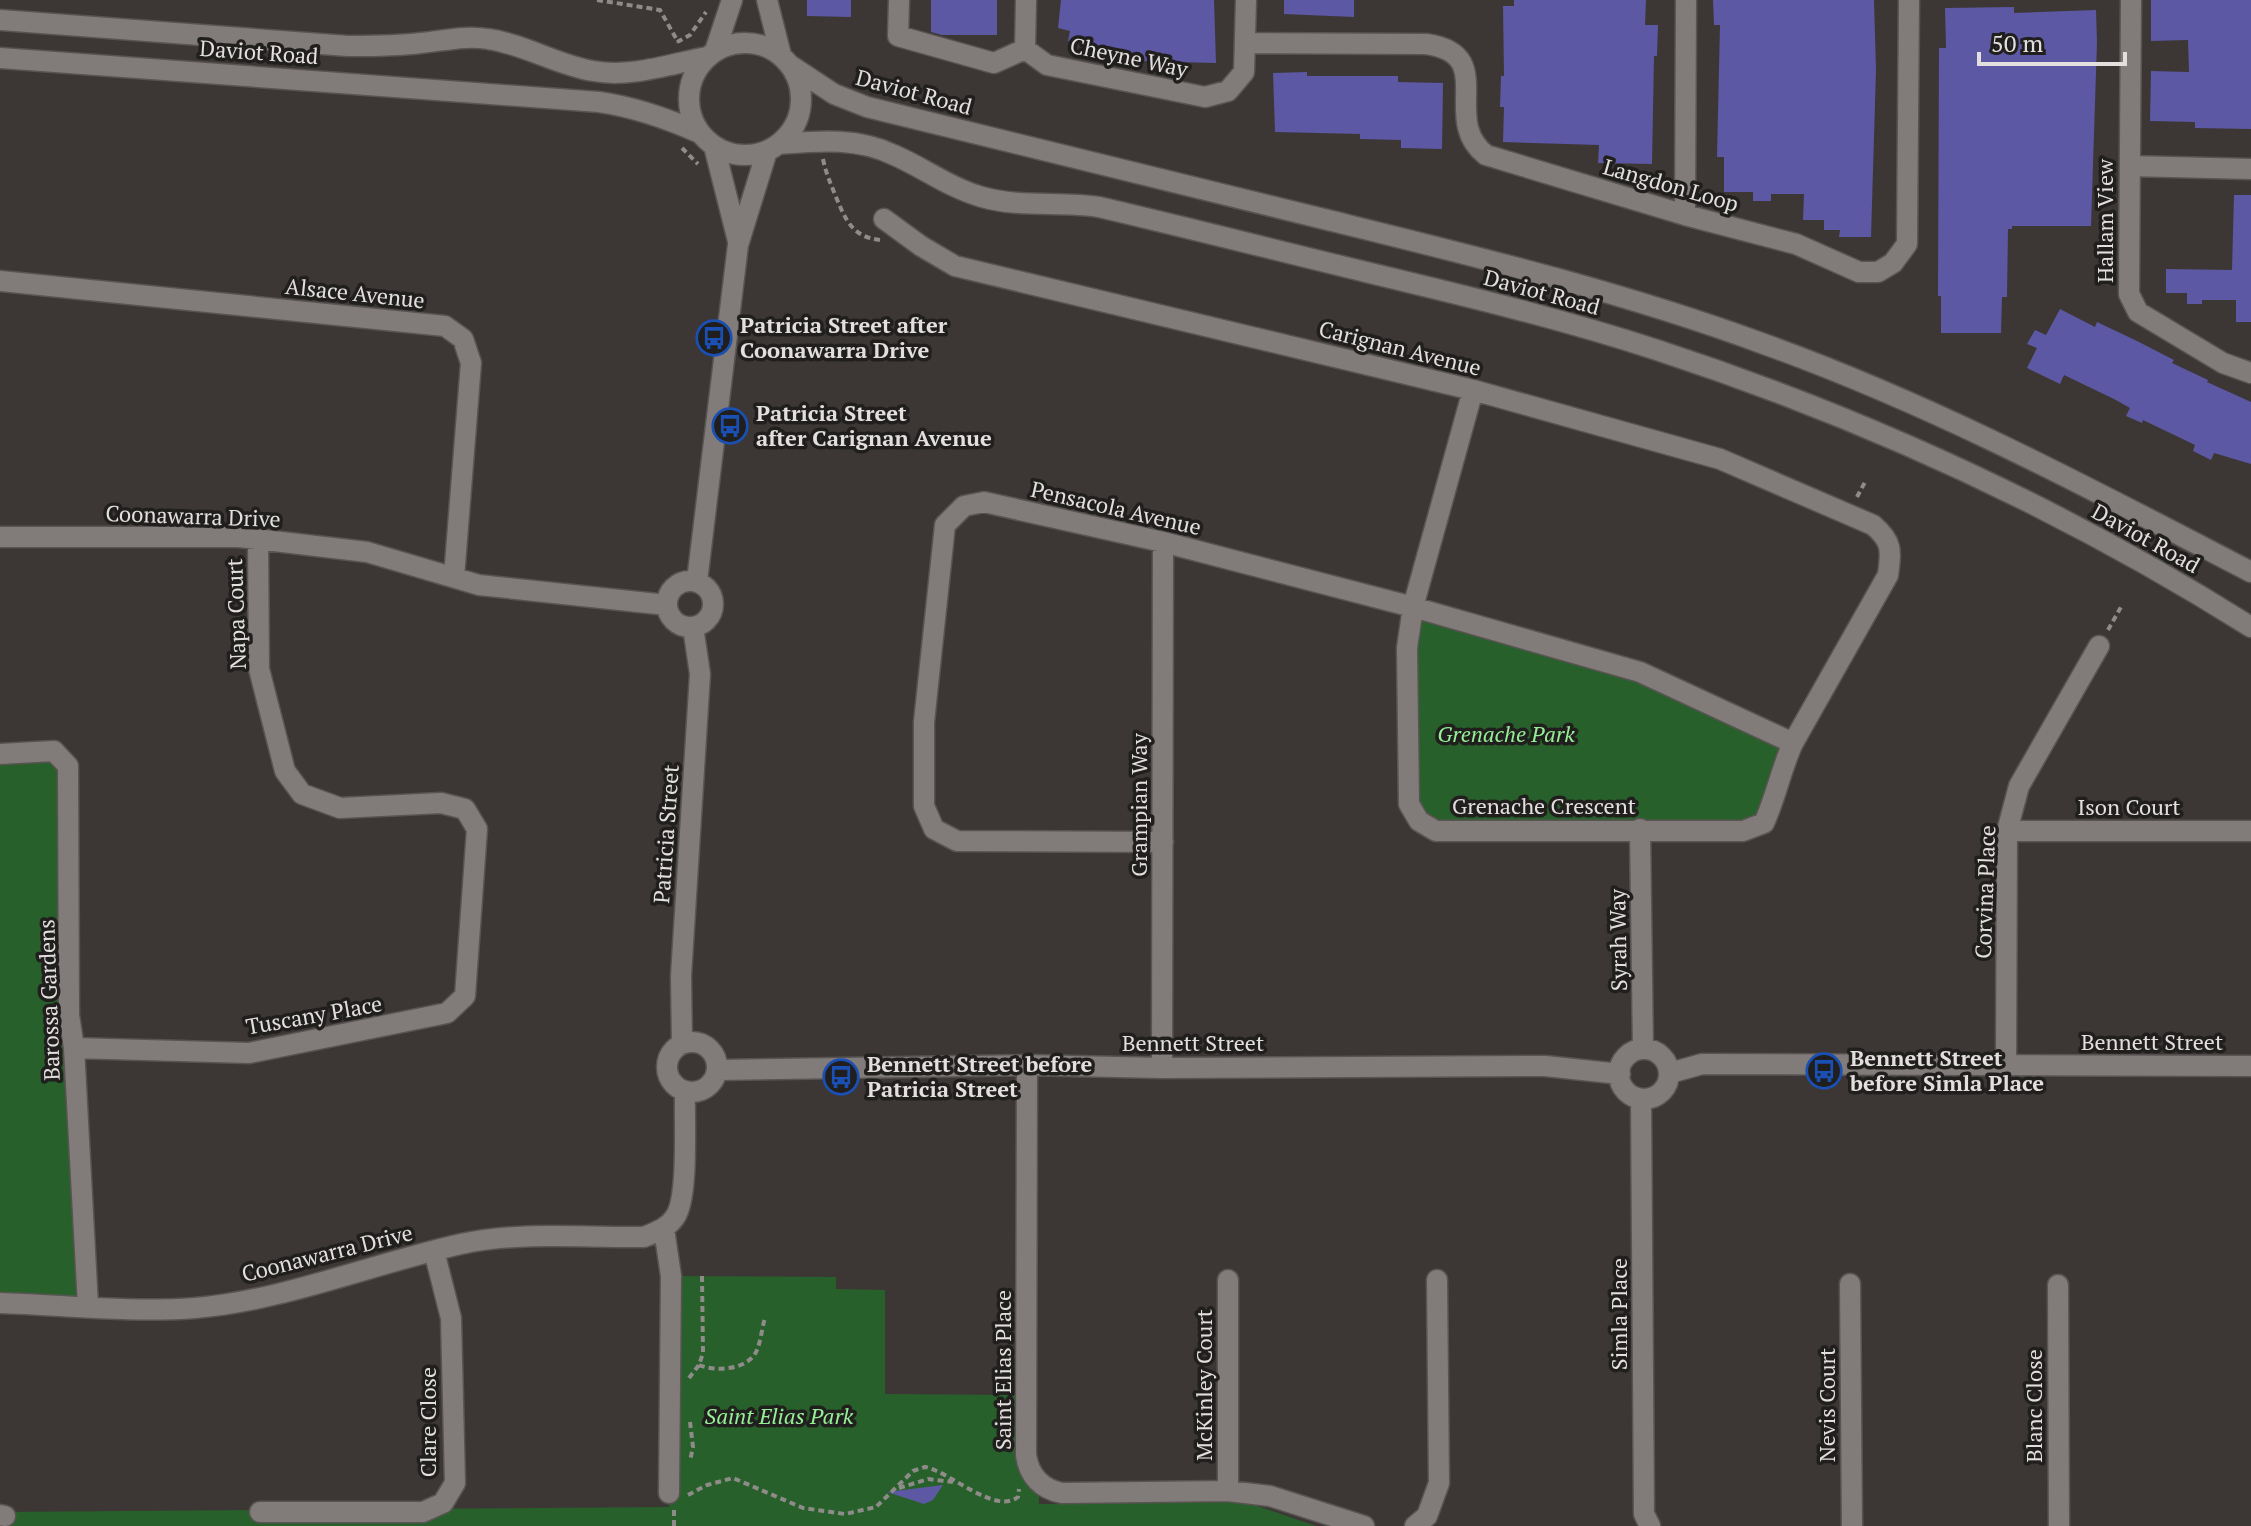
<svg xmlns="http://www.w3.org/2000/svg" width="2251" height="1526" font-family="'PT Serif',serif">
<rect width="100%" height="100%" fill="#3c3735"/>
<path fill="#27602a" d="M1413 607 1640 672 1793 743 1764 823 1419 821Z
M54 751 66 771 88 1306 0 1303V754Z
M671 1276 836 1277V1289L885 1290V1394L1027 1395 1039 1483V1504L1246 1502 1316 1526H0V1512L669 1507Z"/>
<path fill="#5c58a3" d="M807 0H851V17L807 16Z
M931 0H997V35H942L931 32Z
M1061 0H1214L1216 63 1138 61V57L1068 41 1070 31 1058 28Z
M1284 0H1354V17L1284 14Z
M1514 0H1646L1645 25H1658L1657 56H1654L1652 164 1598 163 1599 145 1503 142 1504 107H1500L1501 76H1504L1503 6H1514Z
M1713 0H1874L1876 70 1871 237H1839L1840 230H1824V220H1803L1804 194H1771V201H1753V192H1724V157H1717L1720 25H1714Z
M2151 0H2251V129L2195 128V122L2150 121 2151 71 2189 72 2188 40 2151 41Z
M2014 7V13L2096 10 2097 42 2091 226H2012V229H2008L2007 297H2002L2001 333H1941V296H1938L1939 48H1946L1945 8Z
M1307 72V76H1398V82L1443 83 1442 149 1401 148V140L1360 139V134L1275 132 1273 73Z
M2234 195H2251V322H2236V300H2202V304H2187V293H2166V269L2232 270Z
M2060 309 2095 327 2097 322 2137 341 2174 360 2172 363 2208 380 2207 382 2251 402V464L2214 453 2211 460 2193 451 2195 445 2143 420 2142 423 2126 416 2130 408 2114 399 2064 375 2060 384 2027 368 2037 348 2027 344 2035 330 2046 335Z
M943 1485 933 1500 924 1504 887 1492Z"/>
<g fill="none" stroke-linecap="round" stroke-linejoin="round">
<defs>
<path id="minor" d="M767 0 781 55
M899 0 898 36 994 63 1025 49
M1026 0 1025 49 1047 65 1205 97 1228 91 1244 72 1246 0
M2131 0 2129 294 2138 312 2223 363 2251 373
M0 20 348 46C372 46 397 46 421 43 443 41 466 35 488 39 524 44 557 65 593 71 631 78 670 64 707 57
M689 99a56 56 0 1 1 112 0a56 56 0 1 1-112 0Z
M1246 43 1426 44C1500 54 1439 119 1486 155L1685 215 1796 244 1859 272H1878L1893 263 1907 244 1909 0
M715 51 732 0
M0 58 599 102C635 107 666 118 700 133
M790 65 834 94 867 107C1022 145 1177 183 1332 221 1478 257 1623 292 1764 344 1934 405 2091 489 2251 572
M779 144C818 141 857 137 894 155 924 168 950 188 982 197 1020 208 1060 201 1099 207 1189 228 1279 251 1370 273 1466 296 1562 319 1657 350 1865 418 2065 510 2251 627
M714 146 738 241
M2130 166 2251 169
M1685 215 1686 0
M884 219 921 246 955 266 1473 390 1720 459 1873 525C1893 542 1891 551 1888 575L1793 743C1781 769 1776 797 1764 823L1743 831H1436L1419 821 1409 804 1407 648 1413 607 1473 390
M0 281 445 326 463 339 471 363 454 577
M0 537H239L367 552 479 585 667 605
M667 604a23 23 0 1 1 46 0a23 23 0 1 1-46 0Z
M697 581 738 245 767 151
M0 754 54 751 68 766 69 1015 74 1048 88 1306
M1640 829 1643 1049
M2007 831H2251
M1163 842 957 841 934 829 924 806V722L945 525 964 506 984 502 1163 542 1413 607 1640 672 1793 743
M667 1067a25 25 0 1 1 50 0a25 25 0 1 1-50 0Z
M682 1044 681 976 700 674 693 627
M74 1048 249 1053 447 1013 465 996 477 829 465 809 441 803 340 808 302 794 285 771 259 669 258 539
M1619 1074a25 25 0 1 1 50 0a25 25 0 1 1-50 0Z
M1027 1065 1026 1455C1029 1476 1041 1489 1062 1493L1228 1491 1270 1496 1364 1526
M2006 1065 2007 831 2019 786 2099 646
M1162 1068 1163 542
M718 1070 1027 1065 1162 1068 1545 1066 1620 1074
M1670 1073 1702 1064 2251 1066
M1641 1100 1644 1514 1650 1526
M664 1229 671 1276 669 1493
M1850 1284 1852 1526
M2058 1285 2059 1526
M0 1303C64 1305 131 1313 195 1308 282 1301 375 1263 461 1244 520 1231 584 1238 644 1237 656 1232 668 1228 675 1217 689 1198 684 1118 685 1091
M1228 1491V1280
M260 1512H423L443 1503 455 1483 451 1318 434 1251
M0 1515 5 1516
M1415 1526 1427 1516 1439 1483 1437 1280"/>
</defs>
<use href="#minor" stroke="#585452" stroke-width="23"/>
<path stroke="#8f8b89" stroke-width="4" stroke-dasharray="6 4" stroke-linecap="butt" d="M597 0 660 10 678 42
M677 42 690 35 706 12
M682 148 698 164
M823 159C826 174 831 184 836 197 846 221 853 237 880 240
M1857 497 1865 482
M2108 630 2121 607
M699 1365C716 1372 749 1370 757 1350 761 1340 762 1328 765 1318
M689 1378 699 1365 703 1353 702 1276
M690 1422 693 1447 690 1461
M899 1488 928 1479 953 1482
M688 1495 707 1485 733 1478 803 1508 845 1514 876 1507 913 1471 925 1467C951 1472 994 1515 1018 1497L1019 1489
M674 1526V1508"/>
<use href="#minor" stroke="#817b79" stroke-width="20"/>
</g>
<defs>
<symbol id="bus-ring" viewBox="-11 -11 22 22"><circle r="9.5" fill="#211f1e" stroke="#1a4fb4" stroke-width="1.5"/><path d="M-5-6H5V4H4V6H2V4H-2V6H-4V4H-5ZM-3.5-4V0h7V-4ZM-3.5 1.2v1.5H-2V1.2ZM2 1.2v1.5H3.5V1.2Z" fill="#1a4fb4"/></symbol>
</defs>
<g fill-rule="evenodd">
<use href="#bus-ring" x="694" y="318" width="40" height="40"/>
<use href="#bus-ring" x="710" y="406" width="40" height="40"/>
<use href="#bus-ring" x="1804" y="1051" width="40" height="40"/>
<use href="#bus-ring" x="821" y="1057" width="40" height="40"/>
</g>
<g text-anchor="middle" stroke-width="7" stroke-linejoin="round" paint-order="stroke">
<g font-size="22" fill="#e2dfde" stroke="#211f1e">
<text transform="translate(259 52) rotate(4)" y="8">Daviot Road</text>
<text transform="translate(1129 57) rotate(12)" y="8">Cheyne Way</text>
<text transform="translate(914 92) rotate(15)" y="8">Daviot Road</text>
<text transform="translate(1671 185) rotate(16)" y="8">Langdon Loop</text>
<text transform="translate(2105 221) rotate(-90)" y="8">Hallam View</text>
<text transform="translate(1542 292) rotate(15)" y="8">Daviot Road</text>
<text transform="translate(355 293) rotate(6)" y="8">Alsace Avenue</text>
<text transform="translate(1400 348) rotate(14)" y="8">Carignan Avenue</text>
<text transform="translate(1116 508) rotate(13)" y="8">Pensacola Avenue</text>
<text transform="translate(193 516) rotate(2)" y="8">Coonawarra Drive</text>
<text transform="translate(2146 538) rotate(29)" y="8">Daviot Road</text>
<text transform="translate(236 614) rotate(-92)" y="8">Napa Court</text>
<text transform="translate(1139 805) rotate(-90)" y="8">Grampian Way</text>
<text x="1544" y="814">Grenache Crescent</text>
<text x="2129" y="815">Ison Court</text>
<text transform="translate(666 834) rotate(-86)" y="8">Patricia Street</text>
<text transform="translate(1985 892) rotate(-88)" y="8">Corvina Place</text>
<text transform="translate(1618 940) rotate(-91)" y="8">Syrah Way</text>
<text transform="translate(49 1000) rotate(-92)" y="8">Barossa Gardens</text>
<text transform="translate(314 1015) rotate(-10)" y="8">Tuscany Place</text>
<text x="2152" y="1050">Bennett Street</text>
<text x="1193" y="1051">Bennett Street</text>
<text transform="translate(327 1253) rotate(-14)" y="8">Coonawarra Drive</text>
<text transform="translate(1619 1314) rotate(-90)" y="8">Simla Place</text>
<text transform="translate(1003 1370) rotate(-90)" y="8">Saint Elias Place</text>
<text transform="translate(1204 1385) rotate(-90)" y="8">McKinley Court</text>
<text transform="translate(1827 1405) rotate(-90)" y="8">Nevis Court</text>
<text transform="translate(2034 1406) rotate(-90)" y="8">Blanc Close</text>
<text transform="translate(428 1422) rotate(-90)" y="8">Clare Close</text>
</g>
<g font-size="22" font-weight="bold" fill="#e2dfde" stroke="#211f1e" text-anchor="start">
<text x="740" y="333">Patricia Street after<tspan x="740" dy="25">Coonawarra Drive</tspan></text>
<text x="756" y="421">Patricia Street<tspan x="756" dy="25">after Carignan Avenue</tspan></text>
<text x="1850" y="1066">Bennett Street<tspan x="1850" dy="25">before Simla Place</tspan></text>
<text x="867" y="1072">Bennett Street before<tspan x="867" dy="25">Patricia Street</tspan></text>
</g>
<g font-size="22" font-style="italic" fill="#95ef97" stroke="#211f1e">
<text x="1506" y="742">Grenache Park</text>
<text x="779" y="1424">Saint Elias Park</text>
</g>
</g>
<path d="M1979 52v12h146v-12" fill="none" stroke="#e2dfde" stroke-width="4"/>
<text x="1991" y="52" font-size="24" fill="#e2dfde" stroke="#211f1e" stroke-width="6" paint-order="stroke">50 m</text>
</svg>
